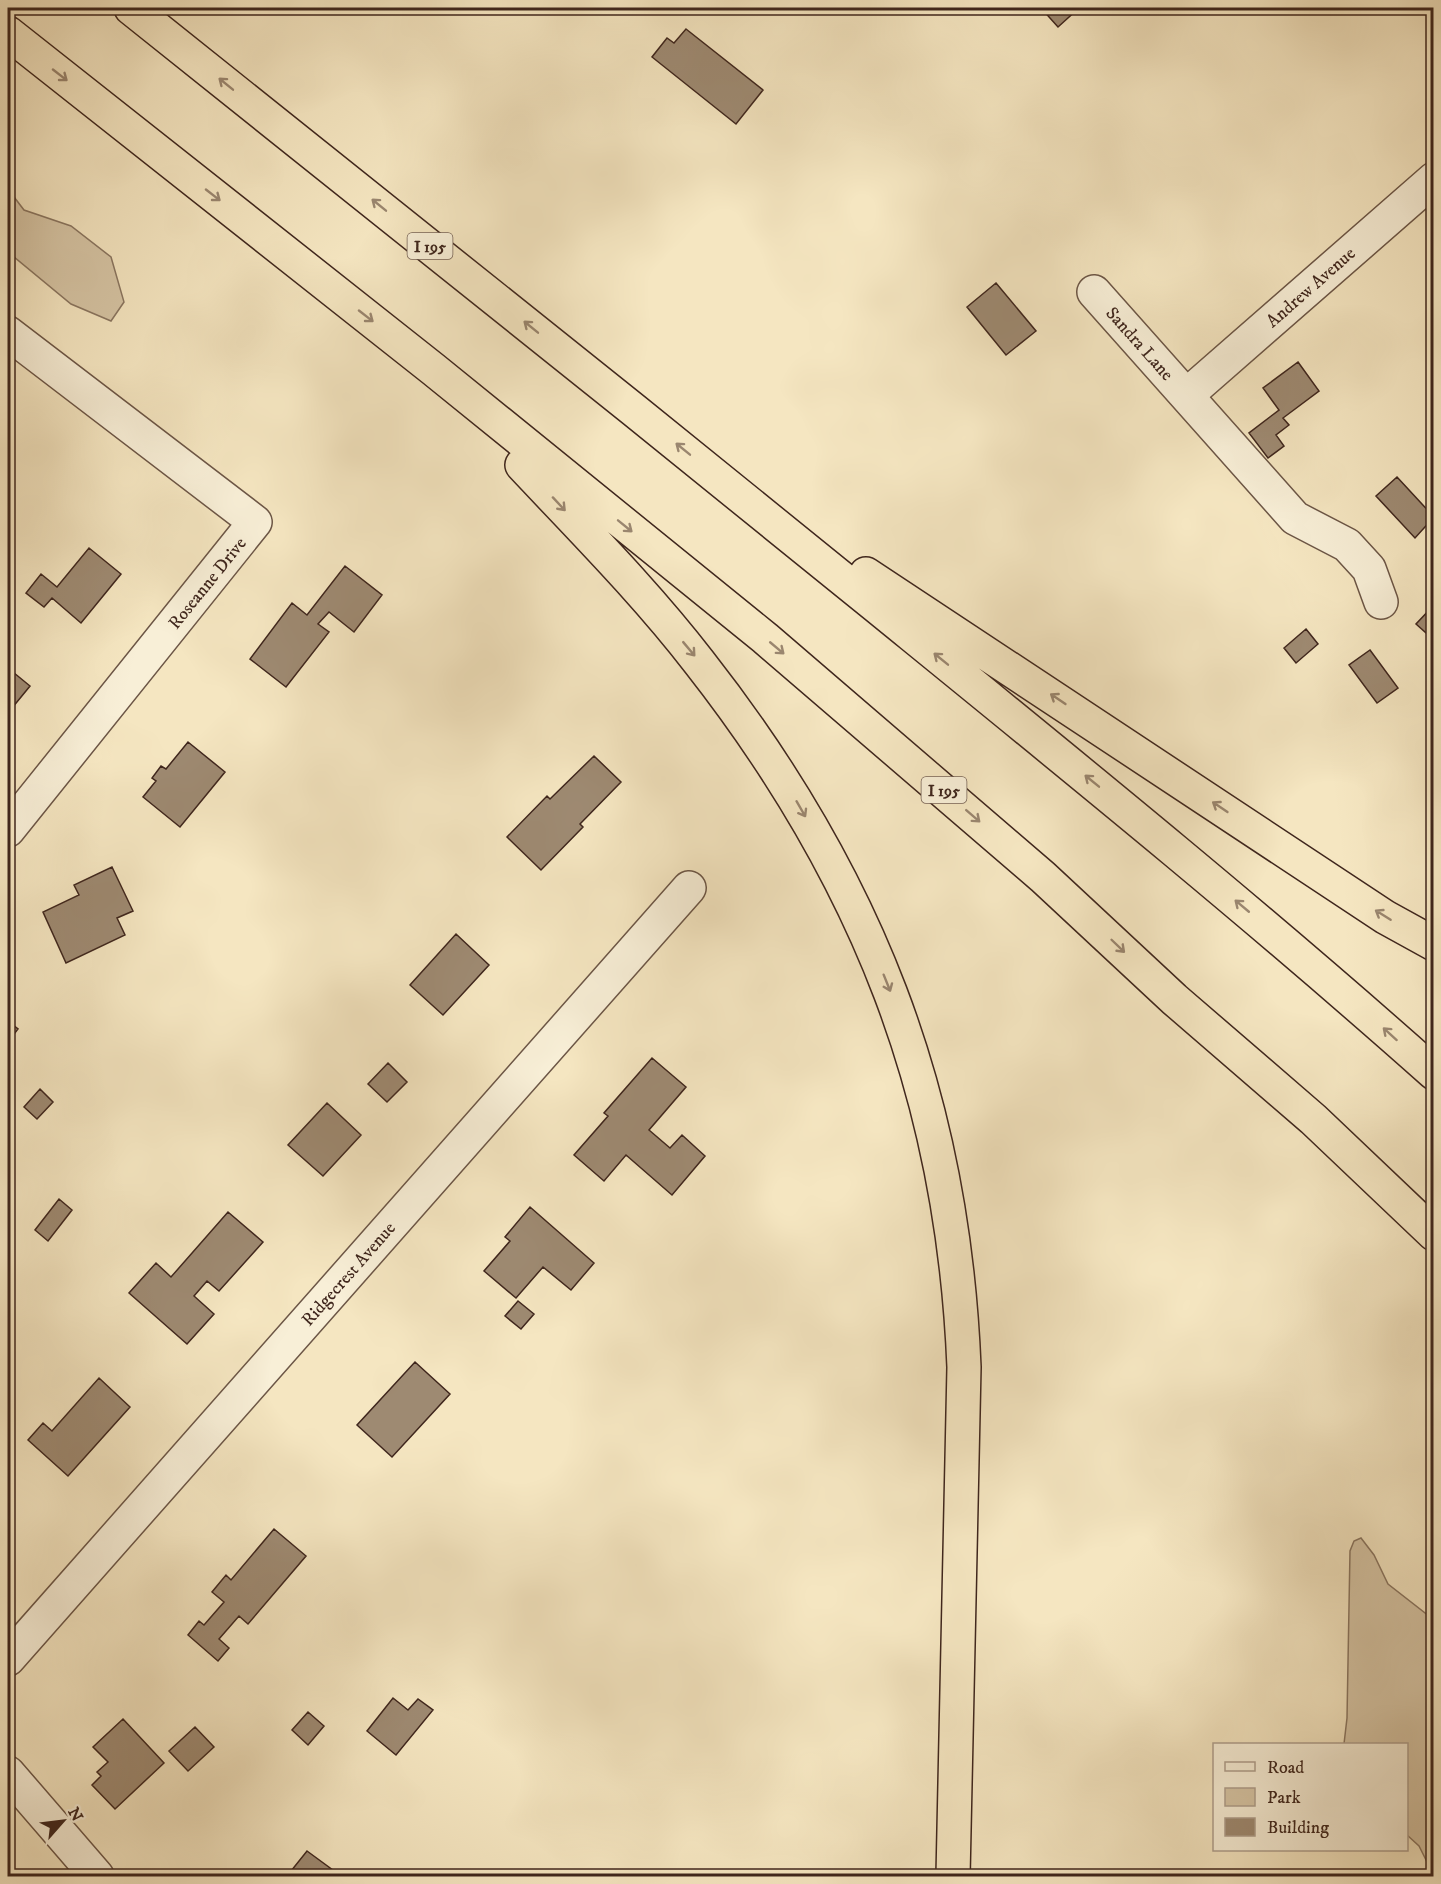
<svg xmlns="http://www.w3.org/2000/svg" width="1441" height="1884" font-family="'IM FELL DW Pica',serif">
<rect width="100%" height="100%" fill="#f5e6c1"/>
<filter id="stains"><feTurbulence type="fractalNoise" baseFrequency=".00333" numOctaves="4"/><feColorMatrix values="0 0 0 0 .2 0 0 0 0 .09 0 0 0 0 .02 0 0 0 .5 -.17"/></filter>
<radialGradient id="worn" r=".72"><stop offset=".6" stop-color="#630" stop-opacity="0"/><stop offset="1" stop-color="#630" stop-opacity=".3"/></radialGradient>
<path fill="#d6c5a5" stroke="#8a7661" stroke-width="1.5" d="M8 189 24 210 71 226 111 257 124 302 111 321 71 304 8 252Z
M1361 1538 1374 1555 1388 1584 1429 1616H1433V1876H1430L1432 1872 1419 1846 1407 1835 1406 1744H1344L1347 1718 1350 1551 1354 1541Z"/>
<path fill="#9e8a72" stroke="#3f261d" stroke-width="1.5" d="M1041 8H1079L1058 27Z
M686 29 763 90 736 124 652 57 667 38 674 43Z
M996 283 1036 331 1006 355 967 307Z
M1298 362 1319 391 1283 418 1289 425 1276 435 1284 446 1268 458 1249 433 1279 410 1263 388Z
M1397 477 1434 517 1415 538 1376 496Z
M89 548 121 574 81 623 52 598 44 607 26 593 41 574 57 587Z
M345 566 382 595 354 632 329 612 318 624 329 632 286 687 250 659 292 603 307 615Z
M1434 605V640L1416 624Z
M1306 629 1318 644 1296 663 1284 648Z
M1370 650 1398 688 1377 703 1349 665Z
M8 668 30 686 8 713Z
M188 742 225 772 180 827 143 797 156 781 152 778 161 766 166 769Z
M594 756 621 782 580 824 583 827 541 870 507 837 547 796 550 799Z
M112 867 133 911 117 918 125 935 66 963 43 912 79 895 74 885Z
M456 934 489 965 443 1015 410 985Z
M8 1021 18 1029 8 1042Z
M652 1058 686 1087 649 1130 670 1148 682 1135 705 1156 672 1195 626 1155 604 1181 574 1155 608 1116 604 1113Z
M388 1063 407 1082 387 1102 368 1084Z
M40 1089 53 1102 37 1119 24 1107Z
M327 1103 361 1135 323 1176 288 1145Z
M59 1199 72 1210 48 1241 35 1230Z
M530 1207 594 1263 571 1290 543 1267 516 1298 484 1271 510 1241 505 1237Z
M228 1212 263 1242 219 1291 207 1281 194 1296 214 1314 187 1344 129 1293 156 1263 171 1277Z
M518 1301 534 1314 521 1329 505 1316Z
M415 1362 450 1394 392 1457 357 1425Z
M99 1378 130 1407 68 1476 28 1440 43 1423 52 1431Z
M274 1529 306 1556 248 1624 239 1616 219 1639 229 1648 218 1661 188 1635 199 1621 204 1625 224 1602 212 1592 226 1575 231 1580Z
M393 1698 408 1710 418 1699 433 1710 396 1755 367 1731Z
M308 1712 324 1726 308 1745 292 1730Z
M123 1719 164 1763 115 1809 92 1785 101 1776 97 1772 108 1762 93 1747Z
M195 1727 214 1747 188 1771 169 1751Z
M307 1851 341 1876H287Z"/>
<g fill="none" stroke-linecap="round" stroke-linejoin="round">
<defs>
<g id="minor">
<path id="s1" d="M1094 292 1295 518 1347 545 1369 569 1381 602"/>
<path d="M8 333 255 522 8 830"/>
<path id="s2" d="M1187 395 1434 179"/>
<path id="s3" d="M8 1659 689 888"/>
<path d="M8 1773 97 1876"/>
</g>
<path id="highway" d="M131 8C380 206 629 405 876 606 1064 759 1252 911 1434 1073
M8 33 433 369 765 638 1043 877 1174 999 1313 1119 1434 1234
M522 465C582 529 645 592 699 662 867 876 953 1095 964 1367L953 1876
M866 574 1385 917 1434 944"/>
</defs>
<use href="#minor" stroke="#6c5646" stroke-width="36"/>
<use href="#highway" stroke="#3f261d" stroke-width="36"/>
<use href="#minor" stroke="#f8efd7" stroke-width="33"/>
<use href="#highway" stroke="#f5e6c1" stroke-width="33"/>
</g>
<defs><path id="oneway-shaft" d="M-6 0H5M1.5-3L5.5 0L1.5 3" fill="none" stroke-width="1.6" stroke-linecap="round" stroke-linejoin="round" transform="scale(1.5)"/></defs>
<g stroke="#9a866f">
<use href="#oneway-shaft" transform="translate(60 75) rotate(38)"/>
<use href="#oneway-shaft" transform="translate(226 84) rotate(-141)"/>
<use href="#oneway-shaft" transform="translate(213 195) rotate(38)"/>
<use href="#oneway-shaft" transform="translate(379 205) rotate(-141)"/>
<use href="#oneway-shaft" transform="translate(366 316) rotate(38)"/>
<use href="#oneway-shaft" transform="translate(531 327) rotate(-141)"/>
<use href="#oneway-shaft" transform="translate(683 449) rotate(-141)"/>
<use href="#oneway-shaft" transform="translate(559 504) rotate(47)"/>
<use href="#oneway-shaft" transform="translate(625 526) rotate(39)"/>
<use href="#oneway-shaft" transform="translate(777 648) rotate(40)"/>
<use href="#oneway-shaft" transform="translate(689 649) rotate(50)"/>
<use href="#oneway-shaft" transform="translate(941 659) rotate(-141)"/>
<use href="#oneway-shaft" transform="translate(1058 699) rotate(-146)"/>
<use href="#oneway-shaft" transform="translate(1092 781) rotate(-141)"/>
<use href="#oneway-shaft" transform="translate(1220 807) rotate(-146)"/>
<use href="#oneway-shaft" transform="translate(801 809) rotate(60)"/>
<use href="#oneway-shaft" transform="translate(973 816) rotate(41)"/>
<use href="#oneway-shaft" transform="translate(1242 906) rotate(-140)"/>
<use href="#oneway-shaft" transform="translate(1383 915) rotate(-148)"/>
<use href="#oneway-shaft" transform="translate(1118 946) rotate(44)"/>
<use href="#oneway-shaft" transform="translate(887 983) rotate(68)"/>
<use href="#oneway-shaft" transform="translate(1390 1034) rotate(-138)"/>
</g>
<g text-anchor="middle" stroke-width="4.5" stroke-linejoin="round" paint-order="stroke">
<g fill="#f8efd7" stroke="#766255" stroke-width="1.5">
<rect x="407.5" y="233" width="45" height="26" rx="4.5"/>
<rect x="921.5" y="777" width="45" height="26" rx="4.5"/>
</g>
<g font-size="16" font-weight="bold" fill="#3f261d">
<text x="430" y="252">I 195</text>
<text x="944" y="796">I 195</text>
</g>
<g font-size="18" fill="#3f261d" stroke="#f8efd7">
<text dy="6" stroke="none"><textPath href="#s2" startOffset="164">Andrew Avenue</textPath></text>
<text dy="6" stroke="none"><textPath href="#s1" startOffset="69">Sandra Lane</textPath></text>
<text transform="translate(207 583) rotate(-51)" y="6">Roseanne Drive</text>
<text dy="6" stroke="none"><textPath href="#s3" startOffset="514">Ridgecrest Avenue</textPath></text>
</g>
</g>
<rect width="1441" height="1884" fill="none" stroke="#f5e6c1" stroke-width="30"/>
<rect x="9" y="9" width="1423" height="1866" fill="none" stroke="#3f261d" stroke-width="3"/>
<rect x="15" y="15" width="1411" height="1854" fill="none" stroke="#3f261d" stroke-width="1.5"/>
<rect x="1213" y="1743" width="195" height="108" fill="#f8efd7" stroke="#ae9f8d" stroke-width="1.5"/>
<rect x="1225" y="1762" width="30" height="9" fill="#f8efd7" stroke="#ae9f8d" stroke-width="1.5"/>
<text x="1267" y="1773" font-size="18" fill="#3f261d">Road</text>
<rect x="1225" y="1788" width="30" height="18" fill="#d6c5a5" stroke="#ae9f8d" stroke-width="1.5"/>
<text x="1267" y="1803" font-size="18" fill="#3f261d">Park</text>
<rect x="1225" y="1818" width="30" height="18" fill="#9e8a72" stroke="#ae9f8d" stroke-width="1.5"/>
<text x="1267" y="1833" font-size="18" fill="#3f261d">Building</text>
<g transform="translate(63 1821) rotate(62)" stroke="#f8efd7" stroke-width="4.5" paint-order="stroke">
<path d="M0-4.5L10 22L0 15L-10 22Z" fill="#3f261d"/>
<text y="-9" font-size="16" font-weight="bold" text-anchor="middle" fill="#3f261d">N</text>
</g>
<rect width="100%" height="100%" filter="url(#stains)"/>
<rect width="100%" height="100%" fill="url(#worn)"/>
</svg>
